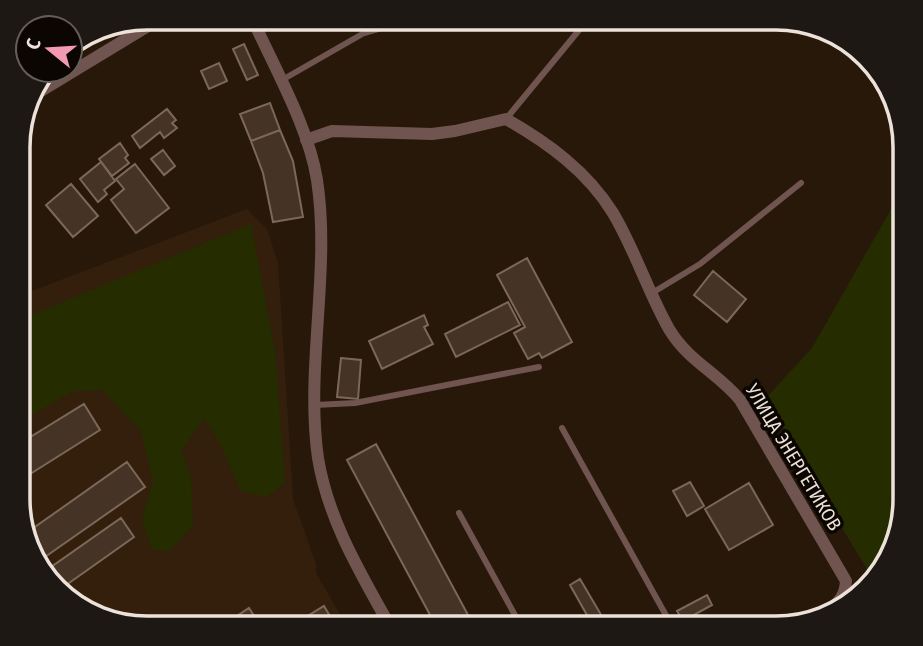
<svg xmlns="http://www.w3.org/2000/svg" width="923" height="646" font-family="'Fira Sans Condensed',sans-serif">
<rect width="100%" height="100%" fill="#28180a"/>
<path fill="#341f0c" d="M247 209 267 229 278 263 293 499 316 564V573L348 628H139L69 602 35 563 19 515V296Z"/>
<path fill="#252c00" d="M903 188 905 189V507L879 577 874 581 765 399 812 348Z
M251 224 275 351 285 483 266 497 241 491 220 444 204 419 181 451 191 476 193 526 169 551 152 550 142 518 153 482 141 431 102 390 71 392 19 423V320Z"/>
<path fill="#453325" stroke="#7b6858" stroke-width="2" d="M244 44 258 75 247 80 233 49Z
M219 63 227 81 209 89 201 71Z
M270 103 280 130 251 141 240 114Z
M167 109 176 120 172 123 177 128 164 138 160 132 140 148 132 136Z
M280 130 293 161 303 217 273 222 263 173 251 141Z
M120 143 128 155 125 158 129 163 112 176 99 159Z
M163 150 175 166 164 175 151 159Z
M101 162 115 181 104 190 107 194 98 202 80 179Z
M135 164 169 208 136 233 111 200 124 189 116 179Z
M71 184 98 216 73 237 46 205Z
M527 258 572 342 542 358 539 353 528 359 514 333 525 327 497 275Z
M713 271 746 299 727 322 694 295Z
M508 302 520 325 456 357 445 334Z
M424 315 428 325 424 327 433 344 382 369 369 341Z
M341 358 361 360 358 399 337 397Z
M84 404 100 430 19 481V444Z
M376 444 475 628H437L347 460Z
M127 462 145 487 35 564 25 534Z
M690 482 704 506 687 516 673 491Z
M749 483 773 525 729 550 705 509Z
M121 518 134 537 62 588 68 597 66 599 37 566 43 562 48 569Z
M580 579 603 618 592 624 570 585Z
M707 595 712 605 683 621 677 611Z
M324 606 337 628H300L296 623Z
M249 608 262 628H219Z"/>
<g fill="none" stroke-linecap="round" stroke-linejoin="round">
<path stroke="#70544f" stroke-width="6" d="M364 33 416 18
M282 80 364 33 368 18
M506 119 589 18
M652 293 700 264 801 183
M315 405 355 403 539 367
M562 428 673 628
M459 513 522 628"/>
<path stroke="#70544f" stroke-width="12" d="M252 18C274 67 309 128 317 180 331 270 305 368 318 458 328 520 361 574 391 628
M39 92 161 18
M306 140 332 131 432 134 455 131 506 119C548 143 587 171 613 213 635 250 648 292 669 329 688 361 718 373 740 400L846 581C845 604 828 610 810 621"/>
</g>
<g text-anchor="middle" stroke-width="7" stroke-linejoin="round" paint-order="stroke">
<g font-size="19" fill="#ede2d9" stroke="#0b0602">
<text transform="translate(794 457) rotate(59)" y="7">УЛИЦА ЭНЕРГЕТИКОВ</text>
</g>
</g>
<path d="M0 0H923V646H0ZM147 30H776A117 117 0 0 1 893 147V499A117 117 0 0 1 776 616H147A117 117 0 0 1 30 499V147A117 117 0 0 1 147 30Z" fill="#1d1813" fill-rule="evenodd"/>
<path fill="none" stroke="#ede2d9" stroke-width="3.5" d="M147 30H776A117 117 0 0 1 893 147V499A117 117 0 0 1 776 616H147A117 117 0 0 1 30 499V147A117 117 0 0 1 147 30Z"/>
<g transform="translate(49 49) rotate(288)"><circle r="33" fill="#0b0602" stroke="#655e58" stroke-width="2"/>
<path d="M0-5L12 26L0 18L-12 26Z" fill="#f19ab2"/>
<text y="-10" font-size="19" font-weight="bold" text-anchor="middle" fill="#ede2d9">С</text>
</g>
</svg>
